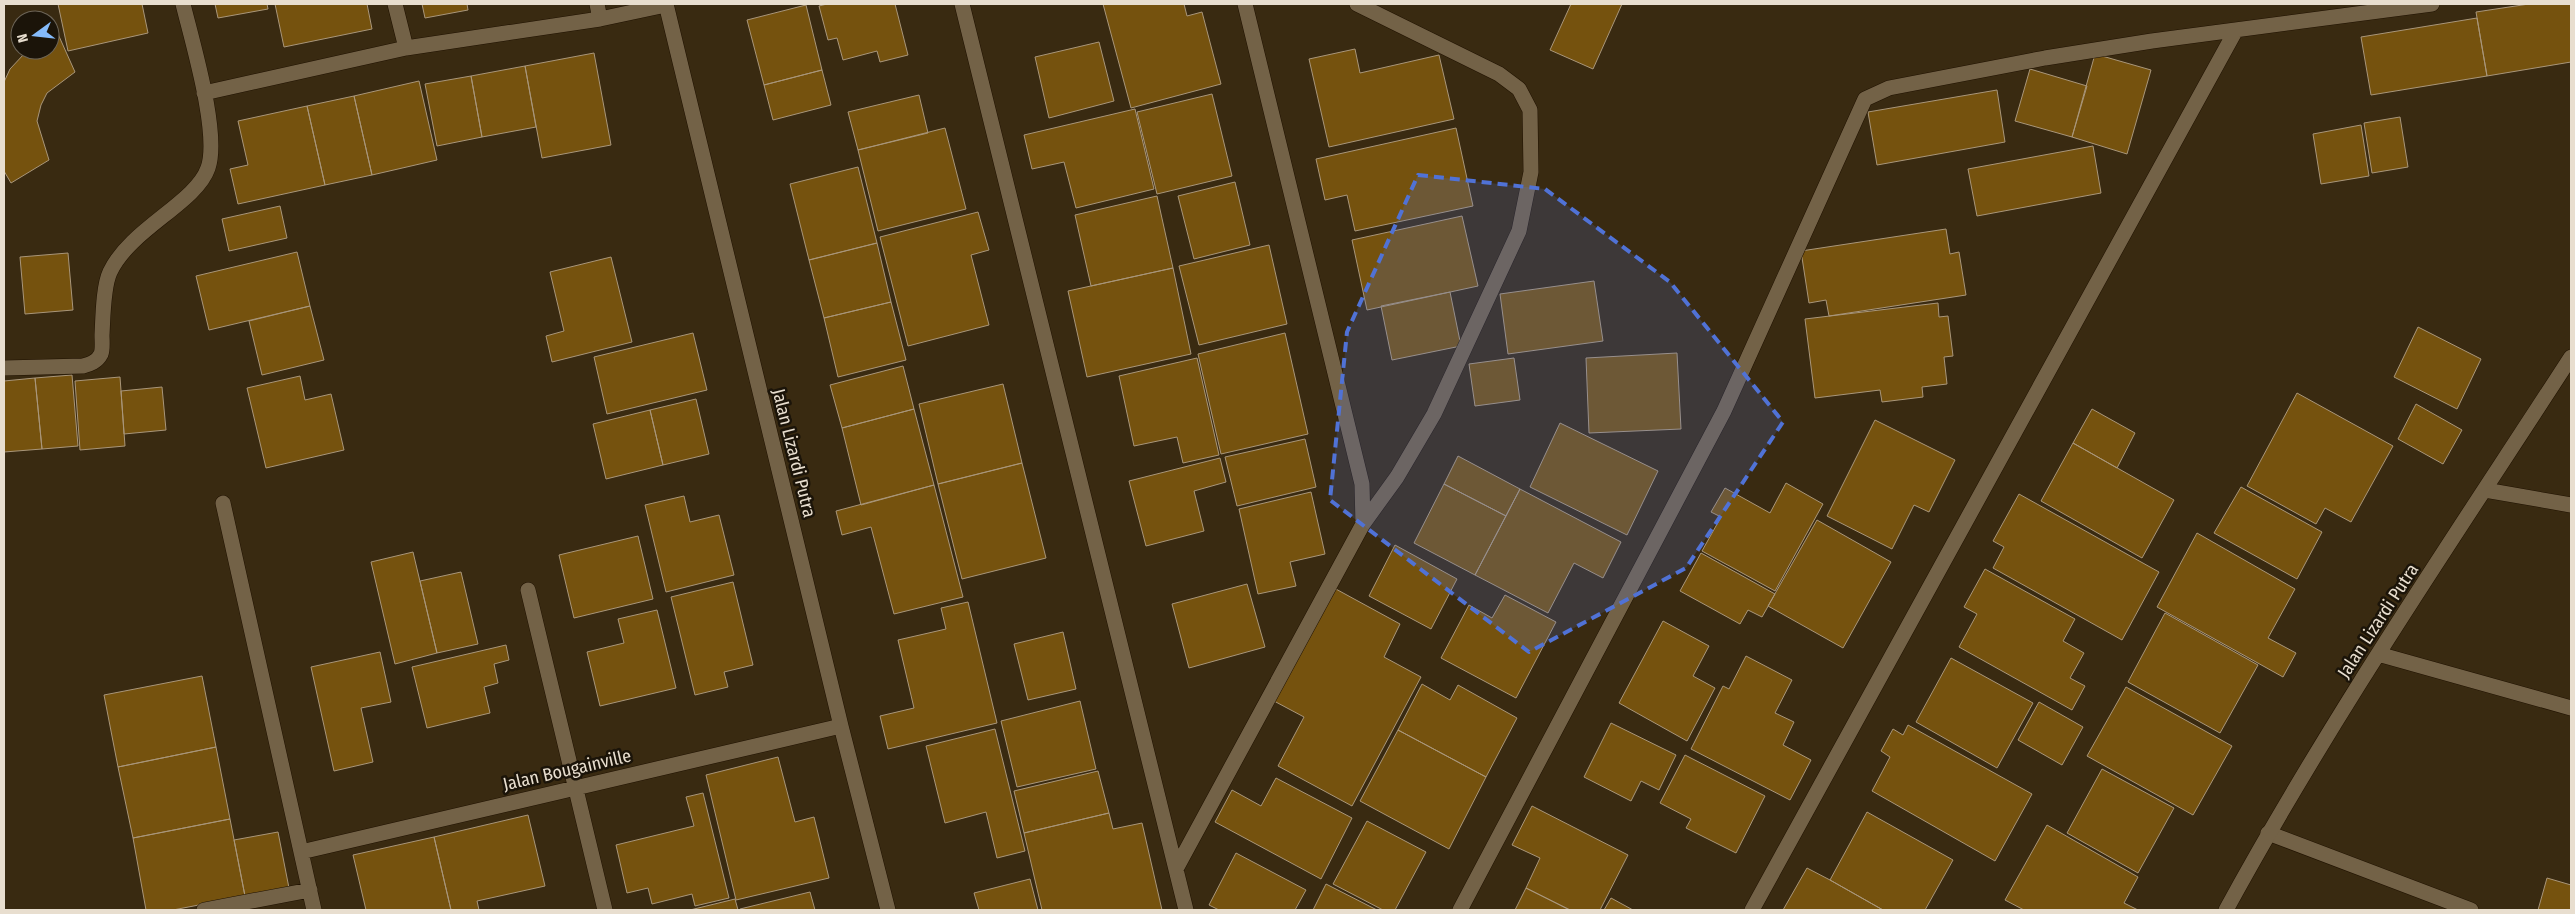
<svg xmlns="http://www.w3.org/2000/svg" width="2575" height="914" font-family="'Fira Sans Condensed',sans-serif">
<rect width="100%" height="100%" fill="#392a11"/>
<path fill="#75520e" stroke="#a9967a" d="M58 4H142L148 33 68 51Z
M215 4H267L268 9 218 18Z
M275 4H367L372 29 284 47Z
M422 4H467L468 10 425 18Z
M827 4H895L908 55 880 62 877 51 843 60 837 38 828 40 819 6Z
M1103 4H1184L1187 16 1202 12 1221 84 1131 108Z
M1571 4H1622L1593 69 1550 50Z
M2529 4H2571V62L2487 76 2476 12Z
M806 5 822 70 764 85 747 20Z
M2477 18 2487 76 2371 95 2361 37Z
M58 34 75 72 47 93 41 105 37 121 49 160 11 183 4 171V82L10 69 24 54 29 50H50V38Z
M1099 42 1114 101 1049 118 1035 57Z
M1355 49 1360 73 1439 55 1454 119 1329 147 1309 59Z
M594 53 611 145 542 158 525 66Z
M2095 54 2151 70 2127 154 2072 137Z
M525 66 536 127 482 137 471 76Z
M2030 69 2087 86 2072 137 2015 121Z
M822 70 831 105 773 120 764 85Z
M471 76 482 137 437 146 425 84Z
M419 81 437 160 372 175 354 96Z
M1997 90 2005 142 1877 165 1868 112Z
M1212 94 1232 176 1157 194 1137 112Z
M919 95 928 133 858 150 848 112Z
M354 96 372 175 325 185 307 106Z
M307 106 325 185 238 204 230 169 248 165 238 121Z
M1135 109 1154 189 1076 208 1064 162 1032 169 1024 135Z
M2400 117 2408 167 2372 173 2364 123Z
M2361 125 2369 176 2321 184 2313 134Z
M945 128 966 209 878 231 858 150Z
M1456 128 1473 206 1355 231 1347 195 1325 200 1316 159Z
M2093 146 2101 193 1977 216 1968 169Z
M858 167 877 243 809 260 790 184Z
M1235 182 1250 245 1194 259 1178 196Z
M1157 196 1173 268 1091 286 1075 215Z
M280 206 287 238 229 251 222 219Z
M978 212 989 250 971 255 989 325 908 346 880 237Z
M1462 216 1478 286 1367 310 1352 240Z
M1946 229 1950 254 1959 252 1966 295 1829 316 1826 300 1809 303 1801 251Z
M877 243 891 302 824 318 809 260Z
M1269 245 1287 324 1199 345 1179 266Z
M297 252 310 306 209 330 196 276Z
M68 253 73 310 25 314 20 257Z
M611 257 632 342 552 362 546 336 564 331 550 272Z
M1173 268 1191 354 1087 377 1068 291Z
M1594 281 1603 341 1508 354 1500 294Z
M1450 292 1461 346 1392 360 1381 306Z
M891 302 906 360 838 377 824 318Z
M1938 303 1939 317 1948 316 1953 356 1944 357 1947 384 1922 387 1923 397 1882 402 1880 390 1815 398 1805 319Z
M310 306 324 360 262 375 249 321Z
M2418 327 2481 359 2457 409 2394 377Z
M693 333 707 390 607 414 594 357Z
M1285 333 1308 434 1221 454 1198 354Z
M1677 353 1681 429 1589 433 1586 358Z
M1197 358 1219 455 1183 463 1177 437 1134 446 1119 376Z
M1514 358 1520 400 1475 406 1469 364Z
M903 366 914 409 842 428 830 385Z
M72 375 78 446 42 449 35 378Z
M300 376 305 400 331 394 344 450 266 468 247 388Z
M120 377 125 446 80 450 75 381Z
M35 378 42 449 4 452V381Z
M1003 384 1022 463 938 484 919 404Z
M162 387 166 430 124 434 121 391Z
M2297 393 2393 446 2351 522 2325 508 2316 524 2247 486Z
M696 399 709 454 663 465 650 410Z
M2416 404 2462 430 2443 464 2398 439Z
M914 409 934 485 861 505 842 428Z
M2092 409 2135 433 2117 468 2073 443Z
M650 410 663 465 606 479 593 424Z
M1875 420 1955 460 1929 512 1914 505 1892 549 1827 516Z
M1560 423 1658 471 1627 535 1530 487Z
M1305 439 1316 487 1237 506 1225 457Z
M2073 443 2174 500 2142 558 2041 501Z
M1458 456 1520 489 1506 516 1444 484Z
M1220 458 1226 482 1194 491 1204 531 1146 546 1129 481Z
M1022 463 1046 558 962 579 938 484Z
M1786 483 1823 504 1775 591 1702 551 1721 517 1711 512 1725 488 1770 513Z
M1444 484 1506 516 1475 575 1414 543Z
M934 485 963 597 894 614 871 527 842 535 836 511Z
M2241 487 2322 532 2297 579 2214 533Z
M1520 489 1621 542 1603 578 1574 563 1548 613 1475 575Z
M1311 492 1325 554 1290 562 1296 586 1258 594 1239 509Z
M2019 494 2159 572 2122 640 1993 568 2004 547 1993 541Z
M684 496 690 522 719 515 734 575 666 592 645 505Z
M1817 520 1891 562 1843 648 1768 606Z
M2197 533 2295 589 2268 638 2296 653 2283 677 2157 607Z
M638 536 653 599 574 618 559 555Z
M1395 545 1457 579 1431 629 1369 596Z
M413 552 437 653 395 664 371 562Z
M1701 553 1775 594 1762 617 1748 610 1740 624 1680 591Z
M1985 569 2075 619 2063 641 2084 653 2070 678 2085 686 2072 710 1959 647 1977 614 1964 607Z
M461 572 478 644 437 653 420 581Z
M733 582 753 665 724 672 728 687 695 695 671 597Z
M1247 584 1265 647 1189 668 1172 604Z
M1334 588 1400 624 1384 657 1421 677 1352 806 1278 766 1304 717 1274 701Z
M1505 595 1556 622 1516 698 1441 658 1469 605 1492 618Z
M968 602 997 723 888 749 880 716 914 708 898 640 946 629 941 608Z
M657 610 676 688 600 706 587 652 624 643 618 619Z
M2165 613 2258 665 2220 733 2128 682Z
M1663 621 1709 646 1693 676 1715 688 1687 741 1619 703Z
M1063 632 1076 689 1028 700 1014 644Z
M506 645 509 660 494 664 498 683 484 687 490 713 427 728 412 667Z
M380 652 391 702 361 708 373 762 334 771 311 667Z
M1746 656 1792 680 1775 713 1794 722 1783 745 1811 760 1790 800 1691 749 1723 686 1729 689Z
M1951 658 2033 703 1997 768 1916 722Z
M202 676 216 747 118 767 104 695Z
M1422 684 1450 700 1458 685 1517 718 1486 777 1398 730Z
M2126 687 2232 746 2193 815 2087 756Z
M1080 701 1096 769 1017 787 1001 721Z
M2039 702 2083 727 2062 765 2018 740Z
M1611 723 1676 755 1659 790 1641 781 1631 801 1584 777Z
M1908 725 2032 794 1995 861 1872 791 1890 757 1881 751 1893 729 1903 735Z
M995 729 1025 851 997 858 986 812 945 823 926 746Z
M1398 730 1486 777 1449 849 1360 801Z
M216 747 230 819 133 838 118 767Z
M1685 755 1765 796 1736 853 1686 828 1691 819 1660 803Z
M778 757 795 822 814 817 829 878 736 900 706 775Z
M2102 769 2174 808 2138 873 2067 833Z
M1098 771 1109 813 1024 833 1014 791Z
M1276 778 1352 818 1321 879 1215 822 1232 790 1261 806Z
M703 793 729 898 695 906 692 894 652 904 648 888 627 893 616 845 694 826 686 797Z
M1532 806 1628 855 1600 910H1570L1526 888 1540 858 1512 845Z
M1867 812 1953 860 1925 910H1883L1830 880Z
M1109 813 1113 829 1142 823 1162 910H1042L1024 833Z
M528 815 545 886 477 901 479 910H451L434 837Z
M230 819 245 896 173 910H146L133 838Z
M1367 821 1426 852 1395 910H1383L1333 884Z
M2047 825 2138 877 2124 903 2138 910H2024L2005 900Z
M278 832 289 888 245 896 234 840Z
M434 837 451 910H366L353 855Z
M1236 853 1306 890 1295 910H1219L1209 905Z
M1807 868 1830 880 1883 910H1783Z
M2547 878 2571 885V910H2538Z
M1030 879 1038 910H979L974 893Z
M1326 884 1377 910H1313Z
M1526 888 1570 910H1515Z
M810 892 815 910H740V909Z
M1611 898 1633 910H1604Z
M735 899 738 910H690Z"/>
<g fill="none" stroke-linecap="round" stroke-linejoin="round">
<defs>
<path id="service" d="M2268 833 2471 910"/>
<path id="minor" d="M395 4 406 48
M597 4 600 19
M666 4 841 726 888 910
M962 4 1186 910
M1245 4 1362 484 1363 524
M204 93 406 48 600 19 666 5
M4 368 83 366C90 364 97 362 101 354 103 349 102 341 102 335 103 318 103 287 110 272 130 229 196 203 208 168 220 134 192 41 183 4
M2485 490 2571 505
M223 503 314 910
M528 590 605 910
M2378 654 2571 708
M301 852 841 726
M1176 869 1363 524 1397 477 1434 414 1519 231 1531 172 1530 110 1519 89 1499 74 1357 4
M204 910 310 890
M1460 910 1724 411 1865 99 1889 88 2045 58 2152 41 2432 4
M1752 910 2236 30
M2226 910C2330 719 2453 539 2571 357"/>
</defs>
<use href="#service" stroke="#201200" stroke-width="16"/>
<use href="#minor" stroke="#201200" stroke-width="16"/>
<use href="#service" stroke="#736247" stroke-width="15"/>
<use href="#minor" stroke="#736247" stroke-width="15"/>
</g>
<path fill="#5072d6" fill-opacity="0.2" stroke="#5072d6" stroke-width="4" stroke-dasharray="10 6" stroke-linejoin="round" d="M1418 175 1545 189 1670 282 1783 422 1686 568 1529 652 1330 500 1347 332Z"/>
<g text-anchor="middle" stroke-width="5" stroke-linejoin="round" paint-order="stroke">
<g font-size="18" fill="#e8decf" stroke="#1b1409">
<text transform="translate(794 453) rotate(76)" y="6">Jalan Lizardi Putra</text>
<text transform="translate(2378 621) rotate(-57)" y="6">Jalan Lizardi Putra</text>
<text transform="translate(567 770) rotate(-13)" y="6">Jalan Bougainville</text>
</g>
</g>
<rect width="2575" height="914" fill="none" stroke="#e8decf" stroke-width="10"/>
<g transform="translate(35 35) rotate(255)"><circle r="24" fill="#1b1409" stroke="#6d6558"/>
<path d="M0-4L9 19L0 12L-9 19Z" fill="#85bbfb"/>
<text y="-8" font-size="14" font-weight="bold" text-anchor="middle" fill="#e8decf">N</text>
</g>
</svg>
